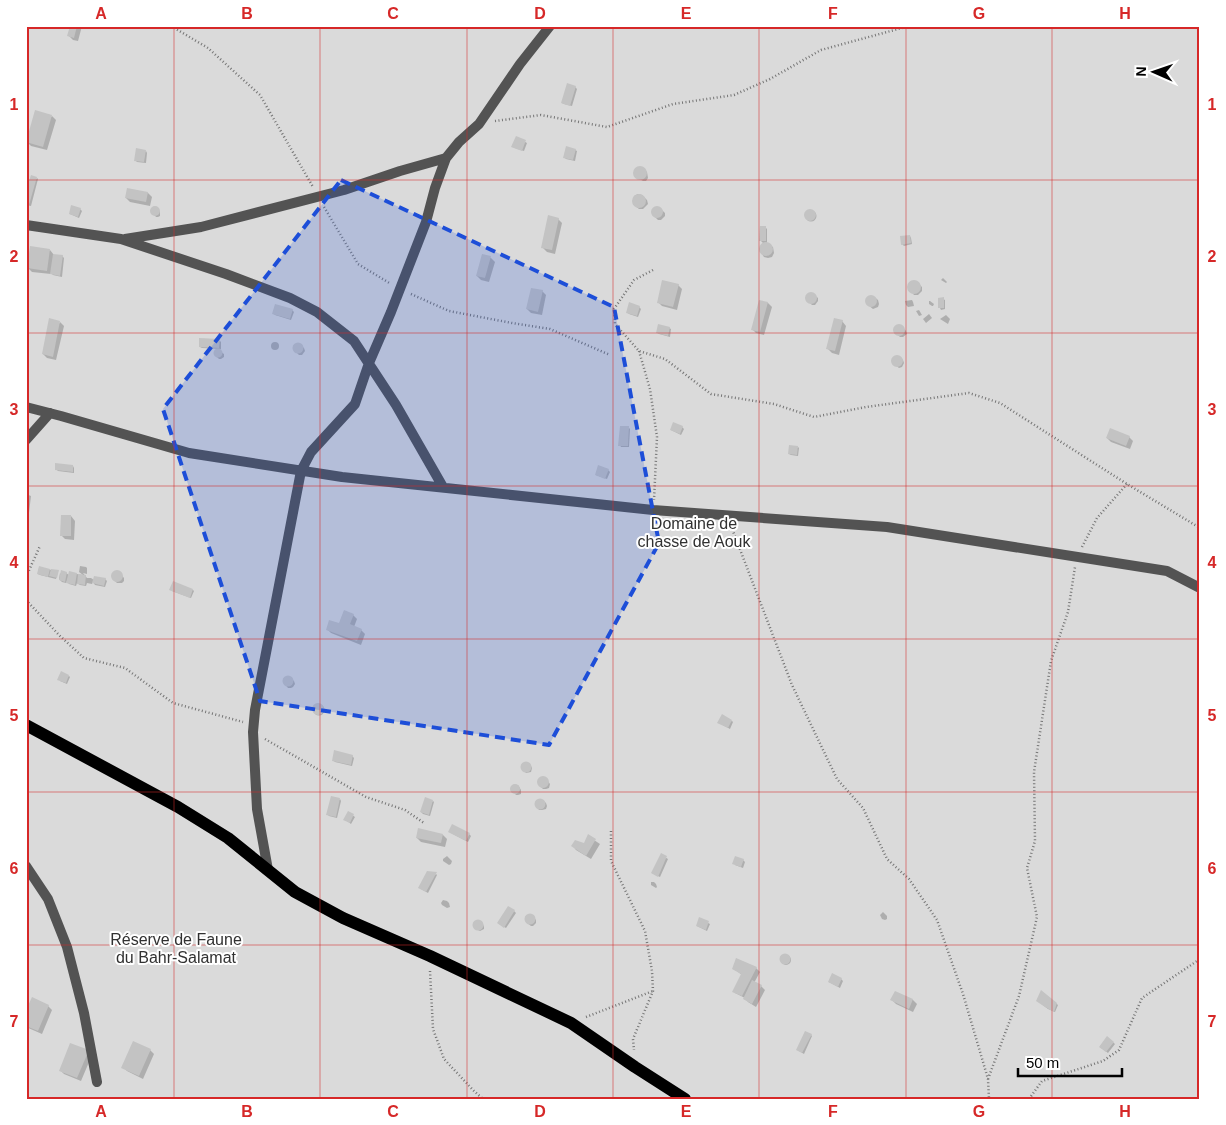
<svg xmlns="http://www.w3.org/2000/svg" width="1226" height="1125" font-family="Arial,sans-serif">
<rect width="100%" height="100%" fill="#fff"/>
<path fill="#dadada" d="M26 26H1200V1099H26Z"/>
<path fill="#0003" d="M71 26H82L78 41 73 40 69 36Z
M575 87 577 89 572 106 564 104 562 103Z
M52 116 56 120 47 150 31 146 27 142Z
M516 137 527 143 524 151 515 148Z
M575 150 577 151 575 161 566 159 564 157Z
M146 151 147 153 146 163 137 162 135 160Z
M638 168H642L647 172 648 178 646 181H643L636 177 634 174 635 170Z
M37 178 38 179 31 206 26 205V195Z
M128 190 148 193 152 197 150 206 130 202 126 198Z
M638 194 642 195 647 200 648 204 643 209H639L633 204V200L634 196Z
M154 207 157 208 160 212V216L158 217H156L151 210Z
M657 207 660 208 665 213V216L661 220H658L653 215 652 212 654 208Z
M80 209 82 211 79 218 70 214Z
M805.5 216a5.5 5.5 0 1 1 11 0a5.5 5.5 0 1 1-11 0Z
M558 219 562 223 555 254 547 252 543 248Z
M766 228 767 229V244L773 247 774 253 772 257 768 258 764 257 760 251V247L763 243 761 241Z
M910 236 911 238 912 244 904 246 902 244Z
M50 250 54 255 62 256 64 258 62 277 53 275 51 273V274L32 272 28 268Z
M483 255 491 258 495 262 489 282 481 280 477 276Z
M943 278 947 282 946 283 941 280Z
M914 281 917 282 922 287V291L918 295H914L909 289V286L910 282Z
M678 285 682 289 677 310 662 306 658 302Z
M542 291 546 295 542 315 531 313 527 309Z
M810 293 813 294 818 298V301L815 305H812L807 300 806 297Z
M870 296H873L878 300 879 304 878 307 873 309 868 305 866 301 867 298Z
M943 299 945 300V309L941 310 940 308Z
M912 300 913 302 914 306 908 307 906 305 905 301Z
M760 301 768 303 772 307 764 335 756 333 752 329Z
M929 301H930L934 304 933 306H932L929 304Z
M639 307 641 309 638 317 629 314 627 312Z
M292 310 294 312 291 320 275 315 273 313Z
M919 310 922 315 919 316 916 311Z
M929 314 932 318 926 323 923 319Z
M946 315 950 319 948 324 940 319Z
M842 321 846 326 839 355 832 353 828 349Z
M60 322 64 326 56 360 47 358 43 354Z
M899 325 902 326 906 331 907 334 903 337H900L895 332V329L896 326Z
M669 328 671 329 670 337 659 334 658 333Z
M220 341 221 342V349L202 348 200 347Z
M271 346a4 4 0 1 1 8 0a4 4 0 1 1-8 0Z
M297 344H299L304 348 305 351 302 355H299L295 351 293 348 294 346Z
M217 349 224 354V357L221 359H219L215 355Z
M896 356H899L903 360 904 363 902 367 899 368 894 364 893 361V358Z
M682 427 684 429 681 435 671 430Z
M629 428 630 429 629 447H621L620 445Z
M1129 437 1133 441 1130 449 1111 442 1107 438Z
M798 447 799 448 798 456 791 455 789 454Z
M73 466 74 468V473L58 471 56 469Z
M608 470 610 472 607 479 596 475Z
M26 494 31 496 29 513 26 512Z
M71 516 75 521 74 540 65 539 61 535Z
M26 556 29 558 28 564 26 563Z
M80 566 86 567 87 568V574L83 573 87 578H91L94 580 105 579 107 581 105 587 95 585 93 582 92 584 87 583 86 586 80 585 77 583 76 586 69 584 67 581 66 583 62 582 59 579 60 573 61 574 66 573 69 575 70 573 83 575 79 572Z
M39 568 58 571 56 579 40 575 38 574Z
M118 571 120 573 124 578V581L122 583H117L112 578 113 575Z
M193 590 194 591 191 598 172 591Z
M353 615 357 619 354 627 361 630 365 634 361 645 331 633 327 629 340 625Z
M69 676 70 677 67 684 60 681Z
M286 677H289L294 681 295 684 293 687 291 688H288L284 683V679Z
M313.5 710a5.5 5.5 0 1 1 11 0a5.5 5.5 0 1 1-11 0Z
M732 721 733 722 730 729 721 724Z
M352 756 354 758 352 766 335 762 333 760Z
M523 763H526L531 766 532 768 531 772 526 773 522 768V766Z
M543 777 546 779 550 784 549 788 546 789H543L538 784 540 778Z
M515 785H518L521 790V794L518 795H516L512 790 511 788Z
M340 799 341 801 337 818 329 816 328 815Z
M541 799 546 803 547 806 546 809 542 810H539L536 805V802L538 800Z
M433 801 434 802 430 816 423 814 421 812Z
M349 813 355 817 351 824 347 821Z
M451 833 469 834 471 836 468 842Z
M443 835 447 839 445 847 421 842 417 838Z
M588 836 600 844 591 859 576 850 573 846 584 845Z
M661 855 668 859 660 877 652 873Z
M447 856 452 861 451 864 449 865 443 861V859Z
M743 860 745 862 743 868 735 865Z
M436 874 437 875 428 893 421 889Z
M651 882H654L656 884 657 887 656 888 651 885Z
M443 900 447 901 449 903 450 907 447 908 442 905 441 903Z
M514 911 516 913 506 928 501 925Z
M883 912 887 916V919L885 920 882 919 880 915Z
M529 915H532L536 920V923L533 926H531L526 922 525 919 526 916Z
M700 919 710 924 707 931 697 926Z
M479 920 483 924 484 927V929L480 931 478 930 474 926V923L476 921Z
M781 960a5 5 0 1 1 10 0a5 5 0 1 1-10 0Z
M733 968H756L760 972 754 983 761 986 765 990 756 1007 748 1002 745 998 735 993 742 975Z
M841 979 843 981 840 988 829 982Z
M895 992 913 1000 917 1004 913 1012 896 1004 892 1000Z
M1042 992 1058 1005 1055 1012 1048 1009 1039 1002Z
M48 1006 52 1010 42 1034 26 1027V1013Z
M811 1035 812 1036 804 1054 799 1051Z
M1108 1038 1115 1044 1108 1053 1100 1047Z
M71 1044 92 1055 81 1081 64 1074 60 1070Z
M150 1050 154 1054 143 1079 127 1071 123 1067Z"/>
<path fill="#c3c3c3" d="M70 26H77L74 38 67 36Z
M567 83 576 86 570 106 561 103Z
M35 110 52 115 43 147 26 142Z
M516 136 526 140 522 151 511 147Z
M566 146 576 149 573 160 563 158Z
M136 148 146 150 144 162 134 161Z
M633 173a7 7 0 1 1 14 0a7 7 0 1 1-14 0Z
M31 175 37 177 29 205 26 204V190Z
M127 188 148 192 146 202 125 198Z
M632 201a7 7 0 1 1 14 0a7 7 0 1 1-14 0Z
M71 205 81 208 78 217 69 214Z
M651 212a6 6 0 1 1 12 0a6 6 0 1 1-12 0Z
M150 211a5 5 0 1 1 10 0a5 5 0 1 1-10 0Z
M804 215a6 6 0 1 1 12 0a6 6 0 1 1-12 0Z
M548 215 559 218 552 250 541 248Z
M760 226H766V241H759Z
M910 235 911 243 901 245 900 236Z
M759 249a7 7 0 1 1 14 0a7 7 0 1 1-14 0Z
M30 246 50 249 47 271 27 268Z
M53 254 63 255 60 276 50 274Z
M482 254 491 256 485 278 476 276Z
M662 280 679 284 673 307 657 303Z
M907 287a7 7 0 1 1 14 0a7 7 0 1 1-14 0Z
M531 288 543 290 538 312 526 309Z
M805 298a6 6 0 1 1 12 0a6 6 0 1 1-12 0Z
M865 301a6 6 0 1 1 12 0a6 6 0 1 1-12 0Z
M944 297V308H938V298Z
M759 300 768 302 760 332 751 330Z
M629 302 640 306 637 316 626 313Z
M275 304 293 309 290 319 272 314Z
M49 318 60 321 53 357 42 354Z
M834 318 843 320 835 351 826 349Z
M893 330a6 6 0 1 1 12 0a6 6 0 1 1-12 0Z
M658 324 670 327 668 336 656 333Z
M199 338 220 339 219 348 199 347Z
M292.5 348a5.5 5.5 0 1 1 11 0a5.5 5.5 0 1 1-11 0Z
M213.5 353a4.5 4.5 0 1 1 9 0a4.5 4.5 0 1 1-9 0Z
M891 361a6 6 0 1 1 12 0a6 6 0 1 1-12 0Z
M673 422 683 426 680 434 670 430Z
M620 426H629L628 446H618Z
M1110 428 1130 436 1126 446 1106 438Z
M789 445 798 446 797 455 788 454Z
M55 463 73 465V472L55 470Z
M598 465 609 469 605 479 595 475Z
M61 515H71V536H60Z
M39 566 50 569 48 577 37 574Z
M51 569 59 570 57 578 49 576Z
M111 576a6 6 0 1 1 12 0a6 6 0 1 1-12 0Z
M61 570 67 572 65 582 59 580Z
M69 571 77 573 75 585 66 583Z
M78 574 86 575 85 585 77 584Z
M94 576 106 578 104 586 92 583Z
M173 581 193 589 190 598 169 590Z
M344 610 354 614 350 624 362 629 357 641 326 630 329 620 339 623Z
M61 671 69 675 66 683 57 680Z
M282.5 681a5.5 5.5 0 1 1 11 0a5.5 5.5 0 1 1-11 0Z
M312 709a6 6 0 1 1 12 0a6 6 0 1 1-12 0Z
M722 714 732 720 728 728 717 723Z
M334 750 353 755 351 765 332 761Z
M520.5 767a5.5 5.5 0 1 1 11 0a5.5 5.5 0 1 1-11 0Z
M537 782a6 6 0 1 1 12 0a6 6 0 1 1-12 0Z
M510 789a5 5 0 1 1 10 0a5 5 0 1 1-10 0Z
M331 796 340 798 336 817 326 815Z
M425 797 433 800 429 815 420 812Z
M534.5 804a5.5 5.5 0 1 1 11 0a5.5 5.5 0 1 1-11 0Z
M348 811 354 814 350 823 343 820Z
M452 824 470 833 466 841 448 832Z
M418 828 443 834 441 843 416 838Z
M588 834 596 839 586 856 571 846 575 840 584 843Z
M661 853 667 856 658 877 651 873Z
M735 856 744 859 741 867 732 864Z
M427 871 437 872 426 892 418 888Z
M508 906 515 910 504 928 497 923Z
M524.5 919a5.5 5.5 0 1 1 11 0a5.5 5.5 0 1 1-11 0Z
M699 917 709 921 706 930 696 926Z
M472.5 925a5.5 5.5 0 1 1 11 0a5.5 5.5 0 1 1-11 0Z
M779.5 959a5.5 5.5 0 1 1 11 0a5.5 5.5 0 1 1-11 0Z
M736 958 757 967 742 996 732 992 741 974 732 969Z
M832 973 842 978 838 987 828 982Z
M752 980 762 985 752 1004 743 999Z
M1041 990 1057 1003 1054 1012 1045 1007 1036 1001Z
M895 991 913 999 909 1009 890 1000Z
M32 997 49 1005 38 1031 26 1026V1010Z
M805 1031 812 1034 802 1053 796 1050Z
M1107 1036 1114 1042 1106 1052 1099 1047Z
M133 1041 151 1049 139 1076 121 1068Z
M70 1043 89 1050 77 1078 59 1071Z"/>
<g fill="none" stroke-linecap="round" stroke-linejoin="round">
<defs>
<path id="primary" d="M26 725 178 807 228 838 295 892 343 918 430 956 571 1023 635 1067 685 1099"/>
</defs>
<use href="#primary" stroke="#dbdbdb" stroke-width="15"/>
<path stroke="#757575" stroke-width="2.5" stroke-dasharray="1 2.5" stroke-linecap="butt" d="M171 26 208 48 260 95 313 187
M495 121 541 115 607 127 673 104 734 95 770 79 821 50 909 26
M324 207 358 264 391 284
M653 270 634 280 614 309 615 324 639 351 665 359 711 394 774 404 814 417 866 407 969 393 1000 403 1127 484 1200 528
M411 294 449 311 512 323 550 329 610 355
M639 351 650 389 657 437 654 500
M731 526 792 685 837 779 863 808 887 859 909 879 937 920 963 994 988 1079 989 1099
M1082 547 1097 518 1127 484
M26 577 40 546
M26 600 60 636 84 658 125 668 173 703 243 722
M265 739 366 797 405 810 424 823
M611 831V861L645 931 652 971 653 991 633 1039 634 1050
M430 971 433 1029 444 1059 474 1091 483 1099
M586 1017 653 991
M988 1079 1019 996 1037 917 1027 868 1035 841 1034 772 1051 661 1068 612 1075 567
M1029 1099 1042 1081 1103 1061 1119 1050 1142 998 1200 959"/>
<path stroke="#535353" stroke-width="10" d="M26 225 121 239 226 274 290 298 317 312 354 341 396 405 443 487
M125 239 201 227 344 190 400 171 446 158
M26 407 61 416 189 453 342 477 653 510 887 527 1167 571 1200 588
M26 440 50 413
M26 866 48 899 67 947 84 1013 97 1082
M268 870 257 809 253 732 255 710 301 471 311 452 355 404 369 363 391 312 426 222 435 188 446 158 459 142 479 124 520 64 550 26"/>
<use href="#primary" stroke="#000" stroke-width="12"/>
</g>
<path fill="#1d4ed8" fill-opacity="0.2" stroke="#1d4ed8" stroke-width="4" stroke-dasharray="10 6" stroke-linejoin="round" d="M341 180 614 307 659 543 549 745 260 701 163 409Z"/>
<path fill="none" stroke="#d62828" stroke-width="1" stroke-opacity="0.55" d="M174 26V1099M320 26V1099M467 26V1099M613 26V1099M759 26V1099M906 26V1099M1052 26V1099M26 180H1200M26 333H1200M26 486H1200M26 639H1200M26 792H1200M26 945H1200"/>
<g text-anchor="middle" stroke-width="4" stroke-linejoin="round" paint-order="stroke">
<g font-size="16" fill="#313131" stroke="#fff">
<text x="694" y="529">Domaine de<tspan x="694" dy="18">chasse de Aouk</tspan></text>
<text x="176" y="945">Réserve de Faune<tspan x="176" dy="18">du Bahr-Salamat</tspan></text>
</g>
</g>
<rect width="1226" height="1125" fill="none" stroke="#ffffff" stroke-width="55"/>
<g transform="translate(1154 72) rotate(272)" stroke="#ffffff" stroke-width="4" paint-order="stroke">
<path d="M0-4L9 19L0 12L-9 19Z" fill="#000000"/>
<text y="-8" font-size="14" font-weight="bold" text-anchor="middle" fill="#000000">N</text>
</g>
<path d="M1018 1068v8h104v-8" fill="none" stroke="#000000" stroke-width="2.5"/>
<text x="1026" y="1068" font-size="15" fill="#000000" stroke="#ffffff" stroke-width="4" paint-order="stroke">50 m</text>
<rect x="28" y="28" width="1170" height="1070" fill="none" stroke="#d62828" stroke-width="2"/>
<g font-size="16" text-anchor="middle" font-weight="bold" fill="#d62828">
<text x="101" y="19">A</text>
<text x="247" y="19">B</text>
<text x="393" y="19">C</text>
<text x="540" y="19">D</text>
<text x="686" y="19">E</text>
<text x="833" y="19">F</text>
<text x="979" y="19">G</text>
<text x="1125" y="19">H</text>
<text x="14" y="110">1</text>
<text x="1212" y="110">1</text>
<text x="14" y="262">2</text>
<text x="1212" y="262">2</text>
<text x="14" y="415">3</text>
<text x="1212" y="415">3</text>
<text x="14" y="568">4</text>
<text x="1212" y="568">4</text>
<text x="14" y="721">5</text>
<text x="1212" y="721">5</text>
<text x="14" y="874">6</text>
<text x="1212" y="874">6</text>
<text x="14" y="1027">7</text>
<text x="1212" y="1027">7</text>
<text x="101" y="1117">A</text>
<text x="247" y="1117">B</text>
<text x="393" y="1117">C</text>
<text x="540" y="1117">D</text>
<text x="686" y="1117">E</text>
<text x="833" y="1117">F</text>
<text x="979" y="1117">G</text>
<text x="1125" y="1117">H</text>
</g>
</svg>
